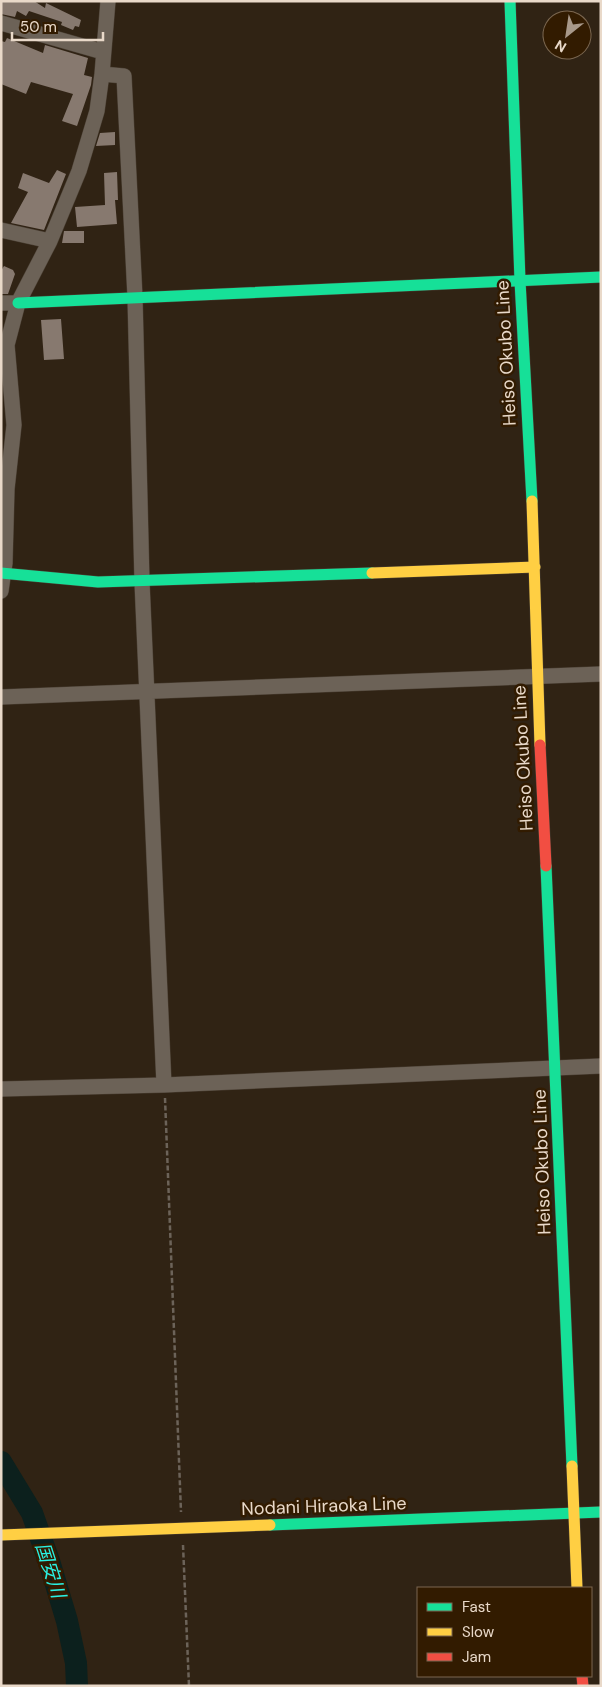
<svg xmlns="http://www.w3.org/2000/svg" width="602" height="1687" font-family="'DM Sans','Noto Sans JP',sans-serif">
<rect width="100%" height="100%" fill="#302314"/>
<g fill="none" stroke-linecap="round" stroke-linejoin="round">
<path stroke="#0c201d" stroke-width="22" d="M1 1462 32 1513 49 1561 67 1621 76 1663 77 1686"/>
</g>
<path fill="#87796f" d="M1 1H34L45 8 46 3 81 20 79 27 75 26 73 30 61 25 62 22 29 11 26 16 17 11 15 17 1 14Z
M7 38 43 53 45 45 88 58 84 75 92 77 91 85 77 126 62 121 73 94 31 82 26 94 1 84V41L5 42Z
M115 132V145L96 146 100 133Z
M57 170 66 174 44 230 11 223 28 192 18 188 23 173 49 183Z
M117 172 118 200H115L117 224 77 227 75 207 105 205 104 173Z
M64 231H84V243H62Z
M4 266 13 270 15 274 8 294H1V271Z
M61 319 64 359 44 360 41 320Z"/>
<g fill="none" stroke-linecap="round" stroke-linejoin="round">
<defs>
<path id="street" d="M1 23 103 52
M102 74 124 76 135 297 142 582 164 1085
M1 230 50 241
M1 303H18
M1 591 5 563 7 489 14 425 7 345 18 303 50 241 79 171 97 111 102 74 108 1
M1 697 601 674
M1 1089 164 1085 601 1066"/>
<path id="fast" d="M510 1 520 281 532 501
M18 303 601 277
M1 573 98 582 372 573
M546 866 572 1466
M270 1525 601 1512"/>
<path id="slow" d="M532 501 540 745
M372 573 535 567
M572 1466 577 1588
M1 1535 270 1525"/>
<path id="jam" d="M540 745 546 866
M582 1676 583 1686"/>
</defs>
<use href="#street" stroke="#4a3f33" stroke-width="16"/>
<use href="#fast" stroke="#4a3f33" stroke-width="12"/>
<use href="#slow" stroke="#4a3f33" stroke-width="12"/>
<use href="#jam" stroke="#4a3f33" stroke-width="12"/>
<path stroke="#6c6359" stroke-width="2.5" stroke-dasharray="5 2.5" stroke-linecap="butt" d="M165 1098 181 1512
M183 1545 189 1686"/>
<use href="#street" stroke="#6c6257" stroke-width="15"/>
<use href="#fast" stroke="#16e098" stroke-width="11"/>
<use href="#slow" stroke="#ffcf43" stroke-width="11"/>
<use href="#jam" stroke="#f24e42" stroke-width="11"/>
</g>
<g text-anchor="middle" stroke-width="5" stroke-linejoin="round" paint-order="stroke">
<g font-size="18" fill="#e9d9c9" stroke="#321b00">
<text transform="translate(506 353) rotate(-93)" y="6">Heiso Okubo Line</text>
<text transform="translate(523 758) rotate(-93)" y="6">Heiso Okubo Line</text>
<text transform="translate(542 1162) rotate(-92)" y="6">Heiso Okubo Line</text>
<text transform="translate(324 1506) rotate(-2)" y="6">Nodani Hiraoka Line</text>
</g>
<g font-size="19" font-style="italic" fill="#2af0e1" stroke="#321b00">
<text transform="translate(51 1570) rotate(72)" y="7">国安川</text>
</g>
</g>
<rect width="602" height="1687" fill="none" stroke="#e9d9c9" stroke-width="5"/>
<rect x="417" y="1587" width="175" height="90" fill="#321b00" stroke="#7b6750"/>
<rect x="427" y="1603" width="25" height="8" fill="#16e098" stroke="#7b6750"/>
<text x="462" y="1612" font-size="15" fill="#e9d9c9">Fast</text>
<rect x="427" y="1628" width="25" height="8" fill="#ffcf43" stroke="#7b6750"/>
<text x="462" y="1637" font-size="15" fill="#e9d9c9">Slow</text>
<rect x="427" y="1653" width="25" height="8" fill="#f24e42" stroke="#7b6750"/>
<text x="462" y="1662" font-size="15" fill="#e9d9c9">Jam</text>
<g transform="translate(567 35) rotate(210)"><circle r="24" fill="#321b00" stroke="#7b6750"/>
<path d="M0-4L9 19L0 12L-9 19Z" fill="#a8998a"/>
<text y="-8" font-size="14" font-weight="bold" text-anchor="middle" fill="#e9d9c9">N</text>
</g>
<path d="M12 32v8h91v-8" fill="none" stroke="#e9d9c9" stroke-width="2.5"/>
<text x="20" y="32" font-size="15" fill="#e9d9c9" stroke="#321b00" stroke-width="4" paint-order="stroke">50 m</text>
</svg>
